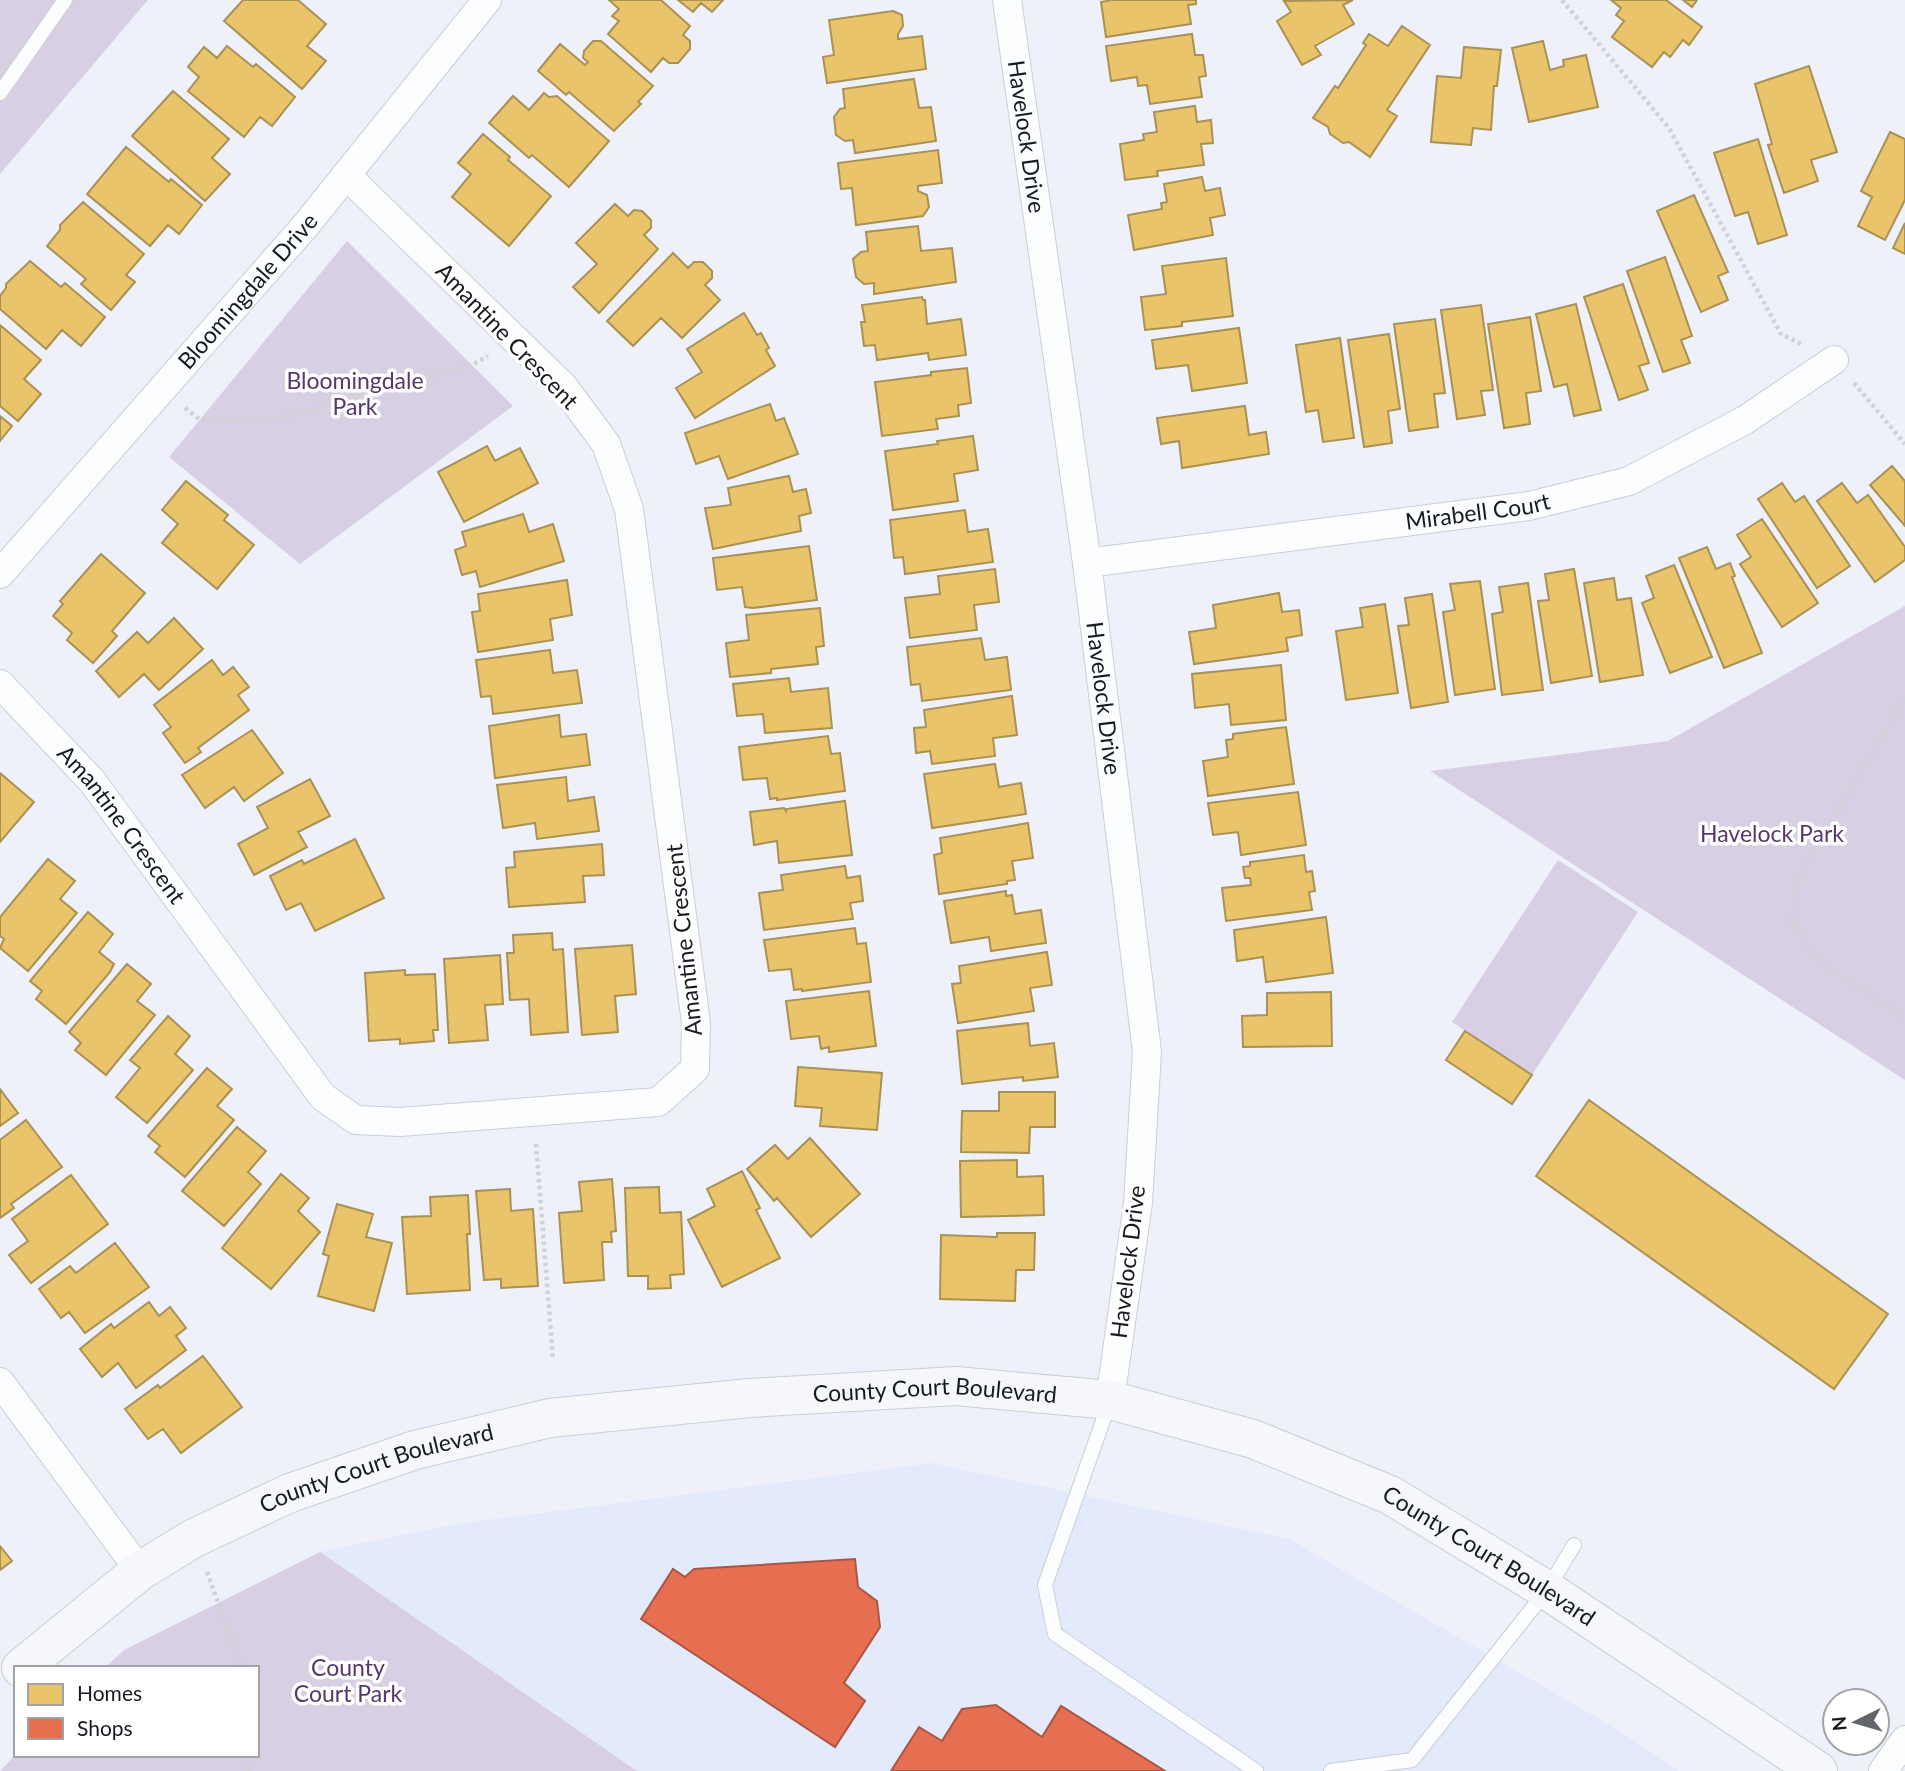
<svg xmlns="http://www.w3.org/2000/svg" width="1905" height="1771" font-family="Lato,sans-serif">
<rect width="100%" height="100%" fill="#eef1f9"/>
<path fill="#e2eafb" d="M932 1463 1289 1539 1615 1728 1679 1771H637L320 1552 463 1523Z"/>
<path fill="#d9cfe5" d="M0 0H148L0 174Z
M347 241 513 406 300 564 169 457Z
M1905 606V1080L1430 771 1668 741Z
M1558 860 1638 912 1532 1075 1452 1022Z
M320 1552 637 1771H0L16 1754 257 1755V1668H105L124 1650Z"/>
<path fill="#e9c46a" stroke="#aa9154" stroke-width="2" d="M243 0H298L326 24 307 46 326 61 302 89 224 21Z
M609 0H661L690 26 683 35 690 41V49L678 63H669L663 58 651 72 608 34 619 21 612 16 619 9Z
M678 0H723L712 12 701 3 693 12Z
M1112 0H1196V4L1188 5 1191 24 1106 37 1101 2Z
M1353 0 1343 5 1354 24 1315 46 1321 55 1302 65 1277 21 1291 12 1284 1Z
M1611 0H1666L1702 27 1689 45 1683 40 1670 57 1664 52 1652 67 1612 37 1624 21 1616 15 1621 8Z
M1683 0H1697L1692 7Z
M893 11 902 15 903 26 898 34V39L922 36 926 69 827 83 823 57 834 55 829 20Z
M1402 26 1430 45 1387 110 1397 116 1370 157 1349 142 1343 143 1330 134 1328 127 1313 118 1335 86 1338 88 1366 45 1363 43 1369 34 1388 46Z
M1192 34 1195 55H1203L1206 76 1199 77 1202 97 1150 104 1147 85 1138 86 1137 77 1111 81 1106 46Z
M593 41H601L653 86 638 102 641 104 614 131 569 92 566 95 538 71 560 44 585 65 588 62 583 58 584 51Z
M1543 41 1550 70 1564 66 1563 60 1586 55 1598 107 1529 122 1512 48Z
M227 46 253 67 256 64 295 97 272 126 260 117 244 137 188 91 199 77 188 67 204 47 217 58Z
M1464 47 1501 50 1497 86H1494L1491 130 1473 128 1471 145 1431 142 1437 76 1461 78Z
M1809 66 1837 152 1811 160 1818 181 1784 193 1768 145 1772 144 1755 84Z
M914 79 919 108 931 107 936 141 855 153 853 140 845 141 836 135 834 117 840 109 845 108 843 89Z
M173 91 229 139 212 158 230 174 205 201 132 136Z
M544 93 549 97 557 96 609 141 569 187 532 155 529 158 489 123 513 96 529 110Z
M1195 106 1197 122 1211 120 1213 143 1201 144 1204 165 1157 171 1158 176 1125 180 1120 144 1144 140 1143 134 1157 132 1154 112Z
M1890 132 1905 139V200L1885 240 1858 226 1872 197 1861 191Z
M483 134 510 157 508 160 551 196 509 246 452 197 471 174 458 163Z
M1758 139 1787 235 1758 244 1748 212 1735 216 1714 153Z
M126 147 169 182 171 179 202 205 179 234 168 225 150 246 87 194Z
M938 150 942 183 918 186V191L927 195 929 207 923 216 856 225 852 188 841 189 838 163Z
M1202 177 1205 191 1220 188 1225 215 1210 218 1213 235 1134 250 1128 215 1162 209 1161 203 1167 202 1164 184Z
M1694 195 1728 272 1718 276 1728 300 1701 312 1657 211Z
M83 202 144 254 126 275 135 282 111 310 81 284 86 279 47 246 60 230V225Z
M615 204 628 216 634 210 642 211 651 220V228L644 235 658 249 599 313 573 287 597 264 576 243Z
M1905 223V254L1893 248Z
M918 226 921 251 952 248 956 282 874 294V283L864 284 856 277 853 259 861 252 868 251 866 232Z
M673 253 688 268 694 262H703L712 271V278L705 285 720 300 682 338 661 318 633 346 607 321Z
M1665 257 1692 336 1681 340 1690 363 1663 372 1627 271Z
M1226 258 1233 316 1182 322V326L1145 330 1141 297 1166 294 1162 266Z
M30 261 61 287 65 283 105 317 81 346 62 330 46 349 0 309V296L6 288V284Z
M1623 284 1649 363 1639 366 1648 390 1619 400 1584 297Z
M922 297 923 300H925L927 324 961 319 966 355 929 360 928 353 877 360 875 345 864 346 861 322H865L862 305Z
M1576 304 1601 410 1574 416 1567 384 1554 387 1536 314Z
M1481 305 1493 390 1481 391 1485 415 1457 419 1441 310Z
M744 313 757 335 761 333 769 348 766 350 775 366 695 418 676 388 702 372 687 349Z
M1530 317 1541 391 1526 393 1530 424 1504 428 1488 324Z
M1435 319 1445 393 1434 394 1438 427 1409 431 1394 324Z
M0 325 41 360 24 379 41 394 18 421 0 406Z
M1239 328 1247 383 1192 391 1188 365 1156 369 1152 340Z
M1389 334 1400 409 1388 411 1392 443 1364 447 1348 340Z
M1340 338 1354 438 1323 442 1318 410 1306 412 1296 345Z
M967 368 971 403 958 405 959 416 936 419 938 429 882 436 875 382 931 375V372Z
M770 404 776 421 784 418 798 454 728 479 719 456 696 464 685 433Z
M1245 406 1249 435 1266 432 1269 454 1182 468 1179 441 1161 444 1157 418Z
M0 416 12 426 0 441Z
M973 436 978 470 954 474 958 501 893 510 885 451 938 444 937 441Z
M487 446 495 461 520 448 538 483 464 522 438 472Z
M1892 466 1905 481V526L1870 485Z
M789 476 793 492 806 489 811 513 799 516 801 531 713 549 705 508 731 505 728 488Z
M186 481 228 515 224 520 254 545 217 589 162 543 178 524 162 510Z
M1782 483 1795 502 1804 496 1850 566 1817 588 1758 499Z
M1842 483 1857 503 1868 495 1905 547V560L1875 582 1817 501Z
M965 510 968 532 988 529 993 562 905 574 903 557 894 558 890 520Z
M523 514 529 532 553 524 564 561 480 587 476 571 462 575 455 550 466 546 462 532Z
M1762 519 1818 603 1782 627 1740 564 1751 557 1737 535Z
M809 546 817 600 753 608 745 607 742 587 717 590 713 558Z
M1707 547 1716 569 1730 563 1735 576 1732 577 1762 653 1724 668 1679 558Z
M101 554 145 593 112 631 117 636 93 663 67 640 72 633 53 616 63 604 60 601Z
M1674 565 1712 657 1670 673 1642 603 1654 598 1646 576Z
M995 569 999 602 974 605 977 630 910 638 905 598 940 594 938 576Z
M1574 569 1592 676 1551 683 1538 601 1549 600 1545 574Z
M1614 578 1617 600 1631 598 1643 675 1600 682 1584 583Z
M567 580 572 615 550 619 553 640 478 652 472 612 480 611 478 594Z
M1480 581 1495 689 1455 695 1443 612 1455 610 1450 584Z
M1528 583 1543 690 1502 695 1492 614 1503 612 1499 587Z
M1279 593 1282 612 1299 610 1302 635 1286 638 1288 651 1194 664 1189 632 1216 628 1213 605Z
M1432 594 1448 702 1411 708 1398 626 1409 625 1405 598Z
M1385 604 1398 693 1346 700 1336 631 1363 627 1360 608Z
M820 608 824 646 816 647 818 664 771 669V673L730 677 726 643 749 640 746 615Z
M174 618 203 649 159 690 144 674 119 697 96 671 137 632 148 643Z
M981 638 985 660 1007 657 1011 690 922 701 920 684 911 685 907 647Z
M550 650 553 673 577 670 582 703 493 714 491 696 481 697 476 660Z
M212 660 223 675 233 667 249 687 238 695 249 710 198 748 201 752 185 763 163 733 171 727 154 705Z
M1281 665 1286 720 1231 725 1229 704 1195 708 1192 674Z
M789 678 791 692 828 688 832 728 765 733 763 714 737 716 733 684Z
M1012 696 1017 735 993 738 995 756 932 764 930 751 916 753 914 728 926 727 924 710Z
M559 715 561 737 586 734 590 765 495 778 489 726Z
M1286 727 1294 784 1208 796 1203 761 1228 757 1226 740 1233 739V734Z
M252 730 283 773 244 801 234 787 205 808 182 775Z
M828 736 831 754 840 753 845 791 777 800V798L770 799 767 778 743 780 739 747Z
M995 764 999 787 1021 783 1026 814 932 828 924 774Z
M0 773 34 802 0 842Z
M566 777 568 801 594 797 599 831 537 839 535 823 503 828 497 785Z
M310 779 330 816 298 832 307 847 254 875 238 844 268 828 257 807Z
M1298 792 1306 845 1241 855 1238 832 1213 835 1208 803Z
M845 801 852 855 779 863 777 841 754 845 750 812 784 808 786 811V809Z
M1028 823 1033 858 1012 861 1015 880 1007 881V884L939 894 934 855 942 853 940 838Z
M355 839 384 898 315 931 301 903 286 910 270 876 302 860 304 864Z
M602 844 604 875 583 876 585 902 509 907 506 868 515 867 514 852Z
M1304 855 1306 872 1312 871 1315 891 1309 892 1312 910 1226 921 1222 888 1251 885 1250 878H1245L1243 867 1250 866V862Z
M48 859 75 881 60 899 77 913 28 971 0 948 4 939 0 936V917Z
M845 866 847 878 860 876 863 901 850 903 853 919 764 930 759 893 783 890 781 875Z
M1006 891V896L1012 895 1015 914 1041 910 1046 943 991 951 989 937 951 943 944 901Z
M88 912 113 934 99 952 114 964 110 972 66 1024 36 999 42 991 30 981Z
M1326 917 1333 973 1266 982 1263 957 1237 961 1234 930Z
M855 928 857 944 866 943 871 982 802 991V989L794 990 791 969 769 971 764 940Z
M552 933 553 950 563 949 568 1032 531 1035 529 999 510 1000 507 953H514L513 935Z
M632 945 636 994 615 996 618 1032 582 1035 575 949Z
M1047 952 1052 985 1030 988 1034 1011 958 1023 952 984 961 983 959 966Z
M500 955 503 1004 485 1005 488 1040 449 1043 444 959Z
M127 964 151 984 137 1001 155 1015 106 1075 75 1050 81 1043 69 1032Z
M405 970V975L435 974 438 1030H433L434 1041 400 1044V1039L369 1041 365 973Z
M869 991 876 1046 829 1052V1047L821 1049 819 1036 791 1039 786 1001Z
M1331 992 1332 1046 1243 1047 1242 1016 1267 1015V993Z
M168 1016 190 1036 175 1054 193 1070 147 1123 116 1097 140 1068 130 1060Z
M1028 1023 1030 1046 1054 1043 1058 1077 1023 1081V1077L962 1084 957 1031Z
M1465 1031 1532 1075 1512 1104 1446 1060Z
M798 1067 882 1073 877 1130 820 1126 822 1108 795 1106Z
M207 1068 232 1089 217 1106 234 1120 185 1177 155 1152 160 1146 148 1136Z
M0 1089 18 1113 0 1126Z
M999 1092H1055V1127H1030L1029 1153 961 1152 962 1111H999Z
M1589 1100 1888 1314 1834 1389 1536 1176Z
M26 1120 62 1167 11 1204 14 1208 0 1218V1140Z
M237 1127 266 1151 248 1172 261 1184 224 1226 182 1191Z
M810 1138 860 1194 811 1237 777 1198 774 1201 747 1169 775 1145 788 1159Z
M1017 1160V1177L1043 1176 1044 1215 961 1217 960 1161Z
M742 1171 760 1208 756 1210 780 1258 722 1287 688 1220 715 1206 707 1189Z
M281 1174 309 1198 298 1211 320 1232 271 1289 222 1248Z
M71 1175 108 1224 31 1283 9 1255 28 1241 12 1219Z
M612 1179 616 1231 611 1232 612 1242H602L604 1280 564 1283 559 1213 582 1211 579 1182Z
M659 1187 660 1213 681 1212 684 1274 670 1275 671 1288 648 1289V1276H628L625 1188Z
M510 1189 511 1211 533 1209 538 1286 501 1288V1279L484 1280 476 1191Z
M468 1195 470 1234H467L470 1290 407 1294 402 1217 431 1216 430 1197Z
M337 1204 373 1214 366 1237 392 1243 374 1311 318 1296 329 1256 323 1254Z
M997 1233H1035L1034 1270H1016L1015 1301 940 1299 941 1235 997 1237Z
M115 1243 149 1287 85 1333 69 1312 61 1318 39 1289 70 1266 76 1273Z
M149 1302 159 1316 170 1307 186 1328 176 1336 186 1350 136 1388 118 1363 102 1377 80 1349 111 1324 114 1328Z
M203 1356 242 1407 181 1453 163 1429 148 1439 125 1409 158 1385 160 1388Z
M0 1546 12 1561 0 1570Z"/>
<path fill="#e76f51" stroke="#a95642" stroke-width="2" d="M855 1559 858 1587 877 1601 880 1627 844 1683 865 1701 835 1747 641 1619 673 1569 685 1577 694 1569Z
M996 1705 1042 1737 1061 1706 1165 1771H891L919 1727 942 1741 962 1709Z"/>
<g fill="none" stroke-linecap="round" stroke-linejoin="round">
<defs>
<path id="lane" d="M0 93 65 0
M1110 1401 1045 1585 1055 1634 1256 1771
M1331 1771 1412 1760 1547 1590 1574 1545"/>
<g id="street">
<path id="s1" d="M1007 0 1087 563 1147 1052 1138 1203 1110 1400"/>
<path id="s2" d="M1087 563 1529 506 1629 481 1745 420 1834 360"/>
<path id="s3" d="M0 574 306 225 487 0"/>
<path id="s4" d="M0 684 92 781 323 1097 356 1120 400 1122 658 1102 695 1069 696 1023 629 509 606 444 564 387 346 175"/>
<path d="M0 1382 140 1571"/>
<path d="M1883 1771 1905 1740"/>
</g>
<g id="secondary">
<path id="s5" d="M21 1668 140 1571 194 1538 290 1493 415 1450 550 1418 750 1398 956 1386 1110 1400 1253 1439 1390 1495 1547 1590 1818 1771"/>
</g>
</defs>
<use href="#lane" stroke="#cbced4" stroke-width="16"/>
<use href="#street" stroke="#cbced4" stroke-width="30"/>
<use href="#secondary" stroke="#cbced4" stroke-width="40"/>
<path stroke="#d0d2d4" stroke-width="4.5" stroke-dasharray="3.5 3.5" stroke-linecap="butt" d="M1562 0 1669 128 1781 334 1803 345
M1854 383 1905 444
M185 408 199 419 269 421 472 365 488 356
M1905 698 1797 880 1792 920 1815 958 1905 1019
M536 1144 553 1359
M207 1572 242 1668
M248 1771 251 1755"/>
<use href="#lane" stroke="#fcfdfe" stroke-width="14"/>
<use href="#street" stroke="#fcfdfe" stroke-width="28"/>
<use href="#secondary" stroke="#f6f7fb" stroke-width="38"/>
</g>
<g text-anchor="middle" stroke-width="7" stroke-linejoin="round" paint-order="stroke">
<g font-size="23" fill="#171a20" stroke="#fff">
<text dy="8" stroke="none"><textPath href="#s1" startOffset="138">Havelock Drive</textPath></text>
<text dy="8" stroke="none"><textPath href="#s3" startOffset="376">Bloomingdale Drive</textPath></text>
<text transform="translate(507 336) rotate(46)" y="8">Amantine Crescent</text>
<text dy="8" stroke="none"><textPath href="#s2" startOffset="394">Mirabell Court</textPath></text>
<text dy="8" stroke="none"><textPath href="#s1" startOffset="705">Havelock Drive</textPath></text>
<text dy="8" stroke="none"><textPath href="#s4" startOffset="186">Amantine Crescent</textPath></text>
<text transform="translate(684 940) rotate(-96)" y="8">Amantine Crescent</text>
<text transform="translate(1128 1262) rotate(-83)" y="8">Havelock Drive</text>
<text dy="8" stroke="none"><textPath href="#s5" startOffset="980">County Court Boulevard</textPath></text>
<text dy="8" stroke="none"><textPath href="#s5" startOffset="413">County Court Boulevard</textPath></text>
<text dy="8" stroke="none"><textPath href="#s5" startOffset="1568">County Court Boulevard</textPath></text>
</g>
<g font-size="23" fill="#57376c" stroke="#fff">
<text x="355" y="389">Bloomingdale<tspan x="355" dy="26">Park</tspan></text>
<text x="1772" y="842">Havelock Park</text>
<text x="348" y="1676">County<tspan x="348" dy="26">Court Park</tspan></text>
</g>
</g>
<rect x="14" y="1666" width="245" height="91" fill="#ffffff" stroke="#a2a3a6" stroke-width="2"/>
<rect x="28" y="1684" width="35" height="21" fill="#e9c46a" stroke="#a2a3a6" stroke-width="2"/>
<text x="77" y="1701" font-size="21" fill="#171a20">Homes</text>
<rect x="28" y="1718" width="35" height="21" fill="#e76f51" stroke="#a2a3a6" stroke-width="2"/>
<text x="77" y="1736" font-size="21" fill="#171a20">Shops</text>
<g transform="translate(1856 1722) rotate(265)"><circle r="33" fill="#ffffff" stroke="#a2a3a6" stroke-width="2"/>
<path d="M0-5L12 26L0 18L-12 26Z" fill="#62656c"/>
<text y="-10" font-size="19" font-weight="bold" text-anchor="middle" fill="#171a20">N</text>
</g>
</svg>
